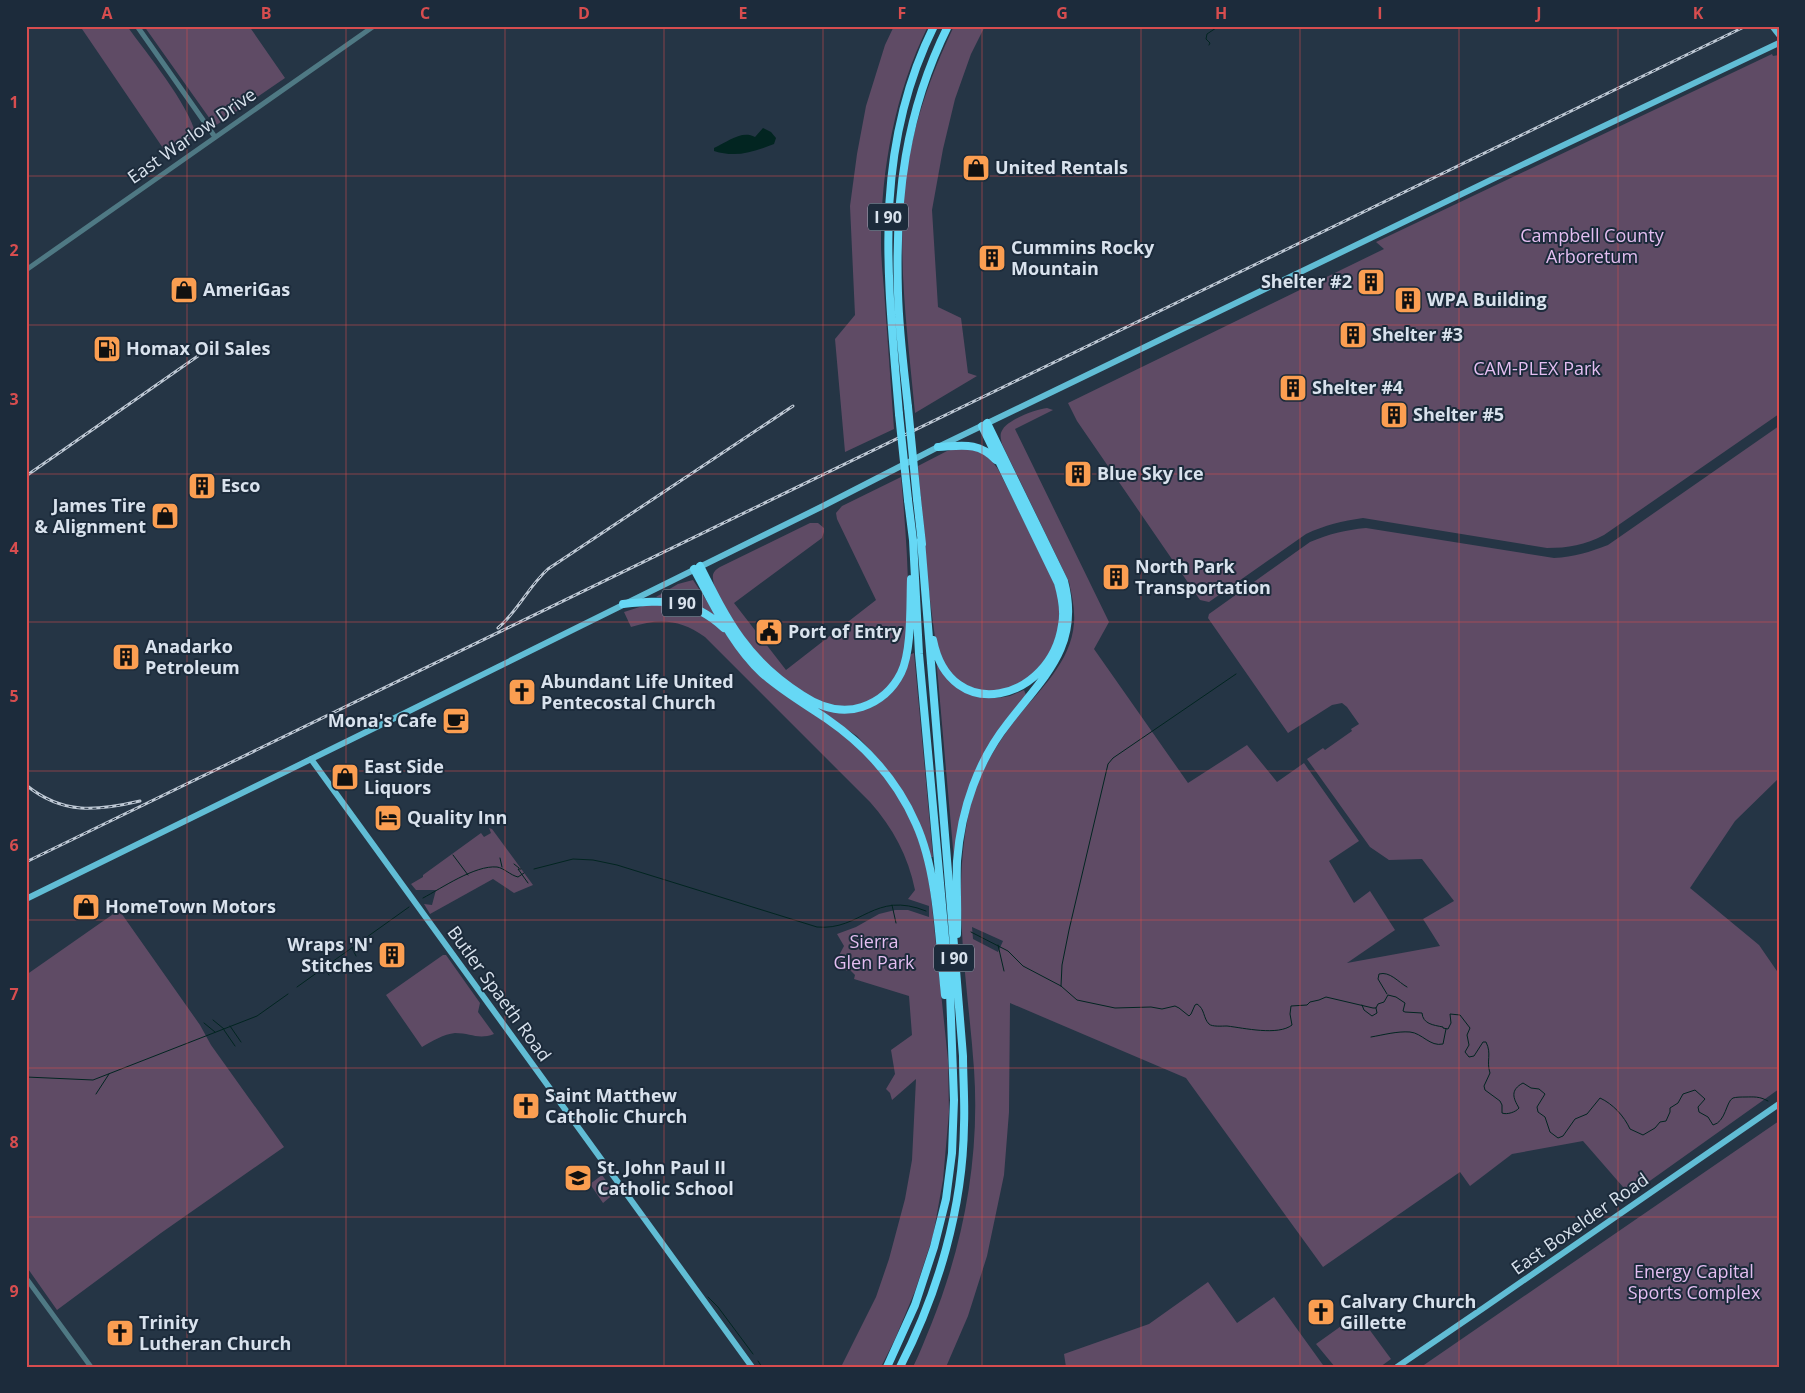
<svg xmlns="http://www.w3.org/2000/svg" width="1805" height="1393" font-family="'Open Sans',sans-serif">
<rect width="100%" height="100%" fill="#253545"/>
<path fill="#5f4b65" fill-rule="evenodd" d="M80 26H127C147 54 188 103 196 135L167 154Z
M144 26H249L285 78 215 126Z
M894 26H928C895 93 881 169 881 243 881 263 884 284 885 304 888 346 891 387 894 429L845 452 835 339 855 315 850 206 857 154 866 106 885 45Z
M954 26H985L971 54 955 99 943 149 932 210 938 307 961 318 968 373 977 376 915 413C908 337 897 261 905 185 911 130 930 76 954 26Z
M1772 54 1773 56 1779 55V414L1604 535C1585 545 1568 548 1547 548L1363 518C1342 521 1325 525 1306 534L1209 602 1200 600 1077 421 1068 403 1384 249 1376 242Z
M1047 408 1053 410 1015 429 1109 622 1094 649 1188 783 1247 745 1277 782 1304 763 1359 841 1329 861 1354 903 1370 891 1395 930 1347 963 1440 946 1423 919 1454 901 1422 859 1389 860 1370 847 1307 759 1323 748 1325 750 1352 731 1351 729 1359 724 1347 707 1342 703 1332 705 1288 733 1208 618 1209 614 1310 542C1329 534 1345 530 1366 528L1554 558C1574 557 1590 552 1608 545L1779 426V778L1735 821 1690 888 1759 945 1779 974V1089L1630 1195 1583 1141 1512 1154 1470 1186 1460 1172 1323 1267 1186 1078 1010 1003 1009 1112 1004 1175 987 1256 968 1316 946 1367H913C920 1353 925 1339 931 1325 964 1243 980 1157 974 1069 968 984 951 897 969 812 975 781 991 753 1010 727 1033 695 1071 666 1074 623 1075 609 1072 596 1069 582L1002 444C1001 439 999 434 1003 429 1008 420 1036 409 1047 408ZM972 927 1003 941 998 952 973 939Z
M962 447C980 451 987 453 998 469L1052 577 1058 594 1060 621 1052 651 1034 673 1012 688 982 692 958 681 946 667 936 645 928 585 918 466 947 451Z
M901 477C905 523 909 568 908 614 908 625 909 638 907 648 906 655 899 675 895 680 886 692 874 699 861 704 828 717 788 684 765 662 751 648 714 599 713 579 712 573 715 570 720 567L810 523H818L824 528V532L822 538 734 603 786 670 876 600 837 519 836 513 842 506Z
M693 580 720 621 699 606 686 602 656 597 678 584Z
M662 603 698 611 724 631 746 662 838 729 867 755 898 793 913 824 928 868 948 1060 949 1112 943 1180 933 1236 915 1291 895 1339 881 1367H841L876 1297 889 1259 905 1199 912 1160 916 1079 892 1100 890 1093 886 1089 895 1074 891 1050 912 1035 909 996 854 979 855 975 851 971H847L835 963 844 946 837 934 856 927 879 914 895 910H908L929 917V906L908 899 915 890C908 856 893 828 870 802L705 637C680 619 659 618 631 627L624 612 646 605Z
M914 653 933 857H929L925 841 874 754 857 736 812 706 813 704 856 712 872 707 885 699 895 688 909 655Z
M936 656 947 674 982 697 998 698 1010 696 1024 690 1026 695 986 751 954 860Z
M489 828 492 829 533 885 514 893 493 879 430 914 424 904 432 905 436 890H416L411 884 423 877V875L481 833 484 837 491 833Z
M119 910 200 1025 211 1045 284 1147 161 1233 57 1310 26 1266V975Z
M443 955H446L480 1003 478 1012 494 1034C478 1040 471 1033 455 1033 444 1034 432 1041 422 1047L386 995Z
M1779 1121V1367H1421Z
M602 1175 615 1193 603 1203 590 1184Z
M1208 1282 1237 1323 1274 1297 1323 1365V1367H1066L1064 1354 1149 1324Z
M1358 1314 1391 1359 1380 1367H1335L1316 1344Z"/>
<path fill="#022521" d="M763 128 771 132 776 138 774 144C753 152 736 158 714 151V148C728 142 741 130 755 137Z"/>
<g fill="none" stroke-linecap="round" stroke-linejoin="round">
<path stroke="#022521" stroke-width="1" d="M1209 45 1210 43 1206 39 1207 34 1219 26
M453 855 468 875
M500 858 502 867
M514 864 519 868
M521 869H518L528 883
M534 869 573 859 593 860 617 865 817 927C861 931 874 890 926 911
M423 898C442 888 475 865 497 867 504 868 510 875 518 877L524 873
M892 905 896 923
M971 932 1008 951 1023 966 1061 986 1077 1000 1115 1008 1151 1007 1162 1009 1175 1006 1179 1008 1189 1016 1191 1014 1195 1005 1197 1004C1205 1009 1203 1018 1209 1024 1212 1027 1222 1026 1227 1026 1244 1028 1278 1036 1292 1025L1290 1014 1291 1006 1307 1005 1310 1002 1319 1000 1326 997 1373 1008H1376L1378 1004 1384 1002 1388 995 1396 997 1405 1003 1403 1011 1405 1012 1422 1013C1423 1024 1433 1025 1443 1027V1028L1448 1029 1451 1023 1450 1014 1460 1015 1470 1028 1467 1035 1469 1045 1465 1052 1469 1057 1474 1056 1483 1042H1486C1492 1054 1486 1061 1490 1073L1484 1086 1485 1090 1500 1101 1502 1105V1113C1507 1115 1516 1112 1519 1108 1513 1098 1510 1090 1523 1083L1531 1088 1539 1089 1545 1094 1537 1107 1538 1112 1545 1117 1550 1132 1558 1138 1563 1136 1575 1119 1587 1114 1600 1098C1613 1104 1624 1116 1630 1129L1643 1135 1655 1128 1660 1122 1666 1121 1670 1112V1108L1678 1103 1683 1094 1695 1090 1705 1099 1698 1107 1699 1112 1708 1117 1713 1125C1726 1122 1726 1101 1733 1098 1736 1097 1742 1097 1745 1097 1754 1097 1759 1096 1768 1101
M998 945 1004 971
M352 948 356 956
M324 968 329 975
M1061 986 1062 965 1069 930 1108 764 1113 758 1236 674
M297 987 409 907
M1387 994 1378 979 1379 974C1390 971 1398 982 1407 987
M1362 1005 1364 1010 1372 1016 1377 1013 1376 1008
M213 1020 224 1029
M204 1023 215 1032
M230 1026 241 1042
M224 1030 235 1046
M1371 1037C1383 1035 1397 1031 1410 1032 1422 1033 1430 1047 1443 1044L1446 1029
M26 1077 93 1080 257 1016 288 994
M96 1094 109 1074
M708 1297 718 1307 753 1354
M758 1361 762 1367"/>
<path stroke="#4f7984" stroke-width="5" d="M137 26 215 137
M26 270 374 26
M26 1278 91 1367"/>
<path stroke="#61bdd5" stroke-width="6" d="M1772 26 1779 35
M311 759 752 1367
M26 899 411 710 823 506 938 447 1526 163 1779 43
M1397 1367 1485 1307 1779 1104"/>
<path stroke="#66d8f5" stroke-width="8" d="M908 407C904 370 899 331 898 293 895 197 905 113 948 26
M899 414C888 279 871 153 934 26
M938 447C961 446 978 441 996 460
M917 499 922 544
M700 566C728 622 747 660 802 695 820 707 841 714 862 707 880 701 893 689 901 673 912 651 910 605 911 579
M694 569C714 605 732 645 762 673 782 691 805 704 827 719 866 746 897 780 916 824 938 873 939 941 945 995
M623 604C664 600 692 598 724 628
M933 640C950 726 1051 701 1062 625 1065 611 1062 597 1058 583L982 426
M957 934C958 909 956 885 957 861 959 836 964 810 973 786 981 764 993 742 1008 723 1044 676 1081 646 1064 581L987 423
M887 1367 915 1305 934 1247 946 1199 952 1153 954 1100 950 992 919 654 913 540 908 500
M900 1367C938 1293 963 1208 964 1125 965 1102 963 1079 963 1056L921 540"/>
<defs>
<path id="rail" d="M26 476 218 342
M498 628C518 611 528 587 548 569L793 406
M26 785C63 815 97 811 140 801
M26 862 1746 26"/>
</defs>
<use href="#rail" stroke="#bec8d4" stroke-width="3"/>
<use href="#rail" stroke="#1c2b3b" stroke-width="1" stroke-dasharray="4" stroke-linecap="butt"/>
<path stroke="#66d8f5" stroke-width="8" d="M908 407 917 499
M899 414 908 500"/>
</g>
<path fill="none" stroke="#d74d4f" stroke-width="1" stroke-opacity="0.55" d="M187 26V1367M346 26V1367M505 26V1367M664 26V1367M823 26V1367M982 26V1367M1141 26V1367M1300 26V1367M1459 26V1367M1618 26V1367M26 176H1779M26 325H1779M26 474H1779M26 622H1779M26 771H1779M26 920H1779M26 1068H1779M26 1217H1779"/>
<defs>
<symbol id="shop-square" viewBox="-11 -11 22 22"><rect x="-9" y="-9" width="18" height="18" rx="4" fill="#fb9e51" stroke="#1c2b3b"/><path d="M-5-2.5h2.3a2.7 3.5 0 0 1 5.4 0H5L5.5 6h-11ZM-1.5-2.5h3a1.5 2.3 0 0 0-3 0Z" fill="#111"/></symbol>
<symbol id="building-square" viewBox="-11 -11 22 22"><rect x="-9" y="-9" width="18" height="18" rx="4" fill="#fb9e51" stroke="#1c2b3b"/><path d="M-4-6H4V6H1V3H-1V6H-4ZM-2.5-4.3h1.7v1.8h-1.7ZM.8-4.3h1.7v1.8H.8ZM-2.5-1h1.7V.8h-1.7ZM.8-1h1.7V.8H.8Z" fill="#111"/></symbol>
<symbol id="fuel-square" viewBox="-11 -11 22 22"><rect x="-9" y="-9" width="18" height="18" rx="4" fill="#fb9e51" stroke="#1c2b3b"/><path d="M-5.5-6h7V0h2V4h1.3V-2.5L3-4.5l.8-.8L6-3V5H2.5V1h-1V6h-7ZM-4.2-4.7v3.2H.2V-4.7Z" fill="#111"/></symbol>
<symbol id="civic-square" viewBox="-11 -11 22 22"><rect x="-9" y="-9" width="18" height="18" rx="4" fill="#fb9e51" stroke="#1c2b3b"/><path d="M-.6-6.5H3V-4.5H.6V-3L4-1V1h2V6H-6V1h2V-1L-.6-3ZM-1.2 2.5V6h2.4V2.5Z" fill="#111"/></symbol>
<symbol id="church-square" viewBox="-11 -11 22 22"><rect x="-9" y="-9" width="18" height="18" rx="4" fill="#fb9e51" stroke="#1c2b3b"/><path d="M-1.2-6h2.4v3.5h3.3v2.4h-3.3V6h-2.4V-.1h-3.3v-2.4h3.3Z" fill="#111"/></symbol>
<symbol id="cafe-square" viewBox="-11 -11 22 22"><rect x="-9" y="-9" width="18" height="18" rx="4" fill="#fb9e51" stroke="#1c2b3b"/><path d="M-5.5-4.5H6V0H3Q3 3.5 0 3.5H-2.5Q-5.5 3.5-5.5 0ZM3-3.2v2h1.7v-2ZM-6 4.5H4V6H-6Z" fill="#111"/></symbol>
<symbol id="hotel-square" viewBox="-11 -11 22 22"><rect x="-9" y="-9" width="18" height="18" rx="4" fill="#fb9e51" stroke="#1c2b3b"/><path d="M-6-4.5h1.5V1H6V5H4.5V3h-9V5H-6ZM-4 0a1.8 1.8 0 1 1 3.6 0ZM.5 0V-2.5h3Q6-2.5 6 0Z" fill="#111"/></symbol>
<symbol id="school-square" viewBox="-11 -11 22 22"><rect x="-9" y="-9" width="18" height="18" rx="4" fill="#fb9e51" stroke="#1c2b3b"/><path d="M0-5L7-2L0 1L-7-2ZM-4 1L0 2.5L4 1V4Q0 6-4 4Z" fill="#111"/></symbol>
</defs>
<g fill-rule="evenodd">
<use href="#shop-square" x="960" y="152" width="32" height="32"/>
<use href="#building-square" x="976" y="242" width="32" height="32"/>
<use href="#building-square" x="1355" y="266" width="32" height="32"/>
<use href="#shop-square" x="168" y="274" width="32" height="32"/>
<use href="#building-square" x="1392" y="284" width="32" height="32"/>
<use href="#building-square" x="1337" y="319" width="32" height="32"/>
<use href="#fuel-square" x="91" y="333" width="32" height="32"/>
<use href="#building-square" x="1277" y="372" width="32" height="32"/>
<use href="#building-square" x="1378" y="399" width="32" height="32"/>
<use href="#building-square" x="1062" y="458" width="32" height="32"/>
<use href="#building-square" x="186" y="470" width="32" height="32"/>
<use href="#shop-square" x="149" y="500" width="32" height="32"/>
<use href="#building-square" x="1100" y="561" width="32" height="32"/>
<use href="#civic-square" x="753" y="616" width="32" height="32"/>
<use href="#building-square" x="110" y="641" width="32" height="32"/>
<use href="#church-square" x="506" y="676" width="32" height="32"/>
<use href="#cafe-square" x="440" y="705" width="32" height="32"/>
<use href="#shop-square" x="329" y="761" width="32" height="32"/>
<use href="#hotel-square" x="372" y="802" width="32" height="32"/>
<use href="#shop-square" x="70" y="891" width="32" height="32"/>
<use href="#building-square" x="376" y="939" width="32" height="32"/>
<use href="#church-square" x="510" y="1090" width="32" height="32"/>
<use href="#school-square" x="562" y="1162" width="32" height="32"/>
<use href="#church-square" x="1305" y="1296" width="32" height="32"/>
<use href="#church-square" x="104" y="1317" width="32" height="32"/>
</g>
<g text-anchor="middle" stroke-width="4" stroke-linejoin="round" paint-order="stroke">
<g fill="#1c2b3b" stroke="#a0abb8" stroke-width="1">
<rect x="868" y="203.5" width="40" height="27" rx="4"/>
<rect x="662" y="589.5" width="40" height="27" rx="4"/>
<rect x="934" y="944.5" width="40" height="27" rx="4"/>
</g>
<g font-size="16" font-weight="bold" fill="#d9e2ed">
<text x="888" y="223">I 90</text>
<text x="682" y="609">I 90</text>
<text x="954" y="964">I 90</text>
</g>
<g font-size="18" fill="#d9e2ed" stroke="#1c2b3b">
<text transform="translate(192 136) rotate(-35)" y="6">East Warlow Drive</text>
<text transform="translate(499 994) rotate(54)" y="6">Butler Spaeth Road</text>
<text transform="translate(1580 1224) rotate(-35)" y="6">East Boxelder Road</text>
</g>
<g font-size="18" font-weight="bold" fill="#d9e2ed" stroke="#1c2b3b" text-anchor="start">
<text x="995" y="174">United Rentals</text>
<text x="1011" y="254">Cummins Rocky<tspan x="1011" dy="21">Mountain</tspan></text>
<text x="1352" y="288" text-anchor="end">Shelter #2</text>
<text x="203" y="296">AmeriGas</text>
<text x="1427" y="306">WPA Building</text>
<text x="1372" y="341">Shelter #3</text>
<text x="126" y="355">Homax Oil Sales</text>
<text x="1312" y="394">Shelter #4</text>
<text x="1413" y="421">Shelter #5</text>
<text x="1097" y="480">Blue Sky Ice</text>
<text x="221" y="492">Esco</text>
<text x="146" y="512" text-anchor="end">James Tire<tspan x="146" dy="21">&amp; Alignment</tspan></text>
<text x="1135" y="573">North Park<tspan x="1135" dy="21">Transportation</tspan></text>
<text x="788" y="638">Port of Entry</text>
<text x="145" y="653">Anadarko<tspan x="145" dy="21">Petroleum</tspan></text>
<text x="541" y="688">Abundant Life United<tspan x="541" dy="21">Pentecostal Church</tspan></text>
<text x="437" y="727" text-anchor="end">Mona's Cafe</text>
<text x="364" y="773">East Side<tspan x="364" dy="21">Liquors</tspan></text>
<text x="407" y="824">Quality Inn</text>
<text x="105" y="913">HomeTown Motors</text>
<text x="373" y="951" text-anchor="end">Wraps 'N'<tspan x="373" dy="21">Stitches</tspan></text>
<text x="545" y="1102">Saint Matthew<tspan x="545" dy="21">Catholic Church</tspan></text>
<text x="597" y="1174">St. John Paul II<tspan x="597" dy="21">Catholic School</tspan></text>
<text x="1340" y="1308">Calvary Church<tspan x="1340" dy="21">Gillette</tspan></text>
<text x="139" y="1329">Trinity<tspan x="139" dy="21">Lutheran Church</tspan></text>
</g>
<g font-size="18" fill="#e4bef1" stroke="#1c2b3b">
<text x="1592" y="242">Campbell County<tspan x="1592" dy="21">Arboretum</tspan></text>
<text x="1537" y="375">CAM-PLEX Park</text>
<text x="874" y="948">Sierra<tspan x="874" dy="21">Glen Park</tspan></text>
<text x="1694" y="1278">Energy Capital<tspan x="1694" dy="21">Sports Complex</tspan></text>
</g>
</g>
<rect width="1805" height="1393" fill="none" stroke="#1c2b3b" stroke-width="55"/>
<rect x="28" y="28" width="1750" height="1338" fill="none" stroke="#d74d4f" stroke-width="2"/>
<g font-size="16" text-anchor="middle" font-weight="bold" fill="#d74d4f">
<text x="107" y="19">A</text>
<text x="266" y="19">B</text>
<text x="425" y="19">C</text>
<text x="584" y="19">D</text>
<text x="743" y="19">E</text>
<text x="902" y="19">F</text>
<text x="1062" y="19">G</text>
<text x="1221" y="19">H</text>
<text x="1380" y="19">I</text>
<text x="1539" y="19">J</text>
<text x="1698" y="19">K</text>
<text x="14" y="108">1</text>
<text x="14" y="256">2</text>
<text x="14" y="405">3</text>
<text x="14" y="554">4</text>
<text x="14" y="702">5</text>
<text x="14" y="851">6</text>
<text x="14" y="1000">7</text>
<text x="14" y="1148">8</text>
<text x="14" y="1297">9</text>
</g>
</svg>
